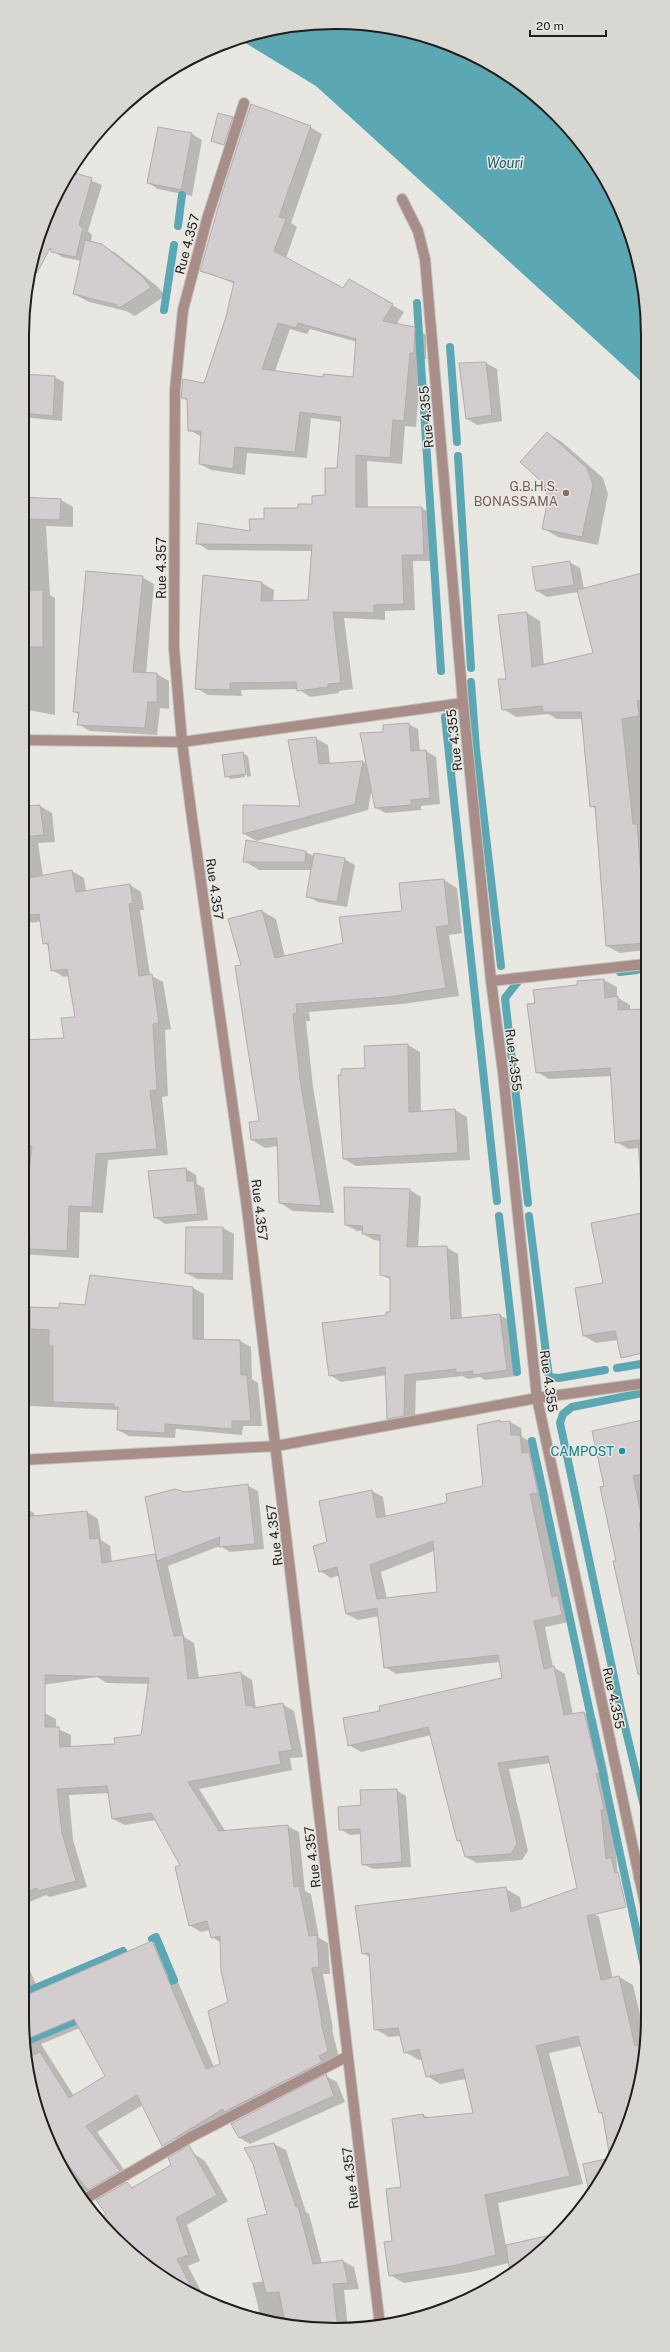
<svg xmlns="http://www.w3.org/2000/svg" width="670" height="2352" font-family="'Public Sans',sans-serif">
<rect width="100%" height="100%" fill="#e8e7e1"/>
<path fill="#5ba7b4" d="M335 22 396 28 474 54 556 114 616 197 645 294V385L316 86 239 39 274 28Z"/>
<path fill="#0003" fill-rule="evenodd" d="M232 118 237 121 229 147 212 141Z
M310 127 322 134 291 223 297 227 286 258 344 289 349 280 404 312 396 325 415 328 426 335V359H422L416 427 405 426 402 464 367 461 368 508H422L434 515 435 561H413L415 610 385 611V620L344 618 353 689 339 691V693L310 697 298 689 241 690 242 696 208 695 196 688 204 576 262 583 274 590 273 602 309 601 312 551 208 550 197 543 251 532 265 520 313 505 326 496 338 469 342 422 311 418 307 458 247 453 245 475 211 470 200 464 202 437 189 430 188 401 183 398 205 384 227 318 235 284 202 270ZM290 329 307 334 310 329 357 342 354 378H323L275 371Z
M159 128 192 134 202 140 192 196 158 189 148 183Z
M69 171 102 185 88 231 92 235 91 242 102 245 117 254 158 287 165 296 135 316 126 311 89 302 74 294 81 261 62 257 52 250 37 245 46 215Z
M486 363 497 369 502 421 477 425 467 419Z
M22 374 54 377 64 382 62 421 22 417Z
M547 433 562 442 603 478 608 494 598 545 558 537 543 528 549 499Z
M22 497 61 500 73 507V527L46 526 50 595 55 598V715L22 709Z
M569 562 580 568 584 589 646 573V780L641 781 646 830V950L620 953 607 946 596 809 591 806 582 719H557L548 714 516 717 503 709 507 679 527 613 540 621 544 665 594 654 578 592 547 597 537 591Z
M142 577 154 584 146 674H157L169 681V709L160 708 157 735 90 731 78 724 79 715 74 711Z
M408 724 418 729 420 751H426L436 757 440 804 421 806V810L386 813 376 808 372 787 368 810 257 841 244 834V806L301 807 315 738 328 745 330 764 363 762 368 764 384 733Z
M242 753 248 756 251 776 247 777 244 755H242L245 777 231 779 226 776Z
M40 806 52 813 55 842 38 843 43 876 72 871 84 878 86 891 130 885 141 892 144 910H140L150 975 163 982 171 1029 165 1030 168 1096 162 1097 168 1155 108 1160 103 1213 80 1212 79 1258 22 1254V1206H26L31 1164 22 1166V1041L65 1039 76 1018 69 976 64 977 52 970 50 947 44 943 41 921 32 923 22 917V808Z
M306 852 315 857 344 859 355 865 347 907 318 902 307 896 312 870H259L244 861Z
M444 880 457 888 462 933 449 935 459 996 402 1004 309 1012 310 1021H306L313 1087 334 1213 293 1211 280 1203 278 1146 265 1148 252 1140 260 1121 242 966 262 911 276 919 285 957 344 944 403 912Z
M604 980 617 987V997L630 1005V1011H646L647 1347 618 1340 596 1343 584 1336 605 1284 642 1214 638 1148 629 1149 616 1142 612 1076 549 1079 537 1072 536 1004 579 986Z
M408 1045 420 1052 421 1113 455 1110 467 1117 470 1160 356 1166 344 1159 366 1069Z
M186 1169 196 1175 197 1184 204 1188 208 1220 165 1224 155 1217Z
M345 1188 410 1190 421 1197 418 1248 446 1247 458 1254 462 1319 500 1315 511 1321 518 1376 485 1380 480 1377 468 1379 463 1376 416 1381 415 1422 399 1425 388 1418 387 1375 341 1382 330 1375 391 1313V1280L381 1274V1241L374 1240 363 1234V1231H357L346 1225Z
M187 1228H223L234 1234 233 1280 197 1279 186 1273Z
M193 1288 204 1294V1340L240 1341 251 1347 252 1379 258 1383 262 1426H243L242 1435 176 1429 175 1438 129 1436 118 1430 119 1410 28 1406 27 1427H22V1354H29L31 1308 60 1309 86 1306Z
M647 1420V1686L641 1682 614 1562H617L594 1432Z
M510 1422 521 1428 522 1437 531 1442 532 1455 540 1459 549 1499 541 1501 562 1599 569 1603 573 1621 545 1627 553 1667 565 1674 573 1715 584 1713 596 1719 609 1779H606L615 1816H613L618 1880 551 1763 509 1769 528 1851 522 1860 477 1863 466 1857 462 1843 458 1841 431 1735 361 1752 349 1745 381 1712 503 1679 500 1662 396 1674 385 1667 379 1616 358 1620 347 1614 340 1575 331 1578 320 1571 328 1543 372 1491 383 1497 386 1517 446 1504 484 1487ZM434 1551 438 1593 387 1599 381 1572Z
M248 1486 258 1491 264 1549 230 1552 220 1546 168 1566 184 1637 194 1643 199 1679 241 1673 252 1680 256 1708 282 1704 294 1711 303 1757 290 1758 292 1770 199 1789 226 1832 288 1826 299 1832 305 1891 311 1894 319 1938 328 1943 330 1974H323L333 2028 332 2029 339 2058 184 2145 173 2138 143 2105 97 2132 125 2171 84 2198 46 2137 28 2078 22 2017V1952L39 1991 152 1943 164 1949 214 2067 222 2065 229 2003 221 1943 212 1937 210 1930 201 1932 189 1925 181 1865 156 1820 125 1825 113 1819 109 1793 69 1795 73 1840 87 1887 50 1897 46 1895 22 1905V1717L44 1713 56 1719V1728L71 1735V1747L116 1745 142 1735 149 1684 107 1683 97 1677 22 1688V1506L34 1513V1517L87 1512 98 1519 101 1540 110 1546 112 1562 155 1555 158 1557 146 1497 179 1490 184 1493ZM80 2028 107 2076 74 2096 41 2044Z
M396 1790 406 1796 411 1867 373 1869 363 1864 361 1834 350 1835 340 1829 362 1806Z
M506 1889 520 1897 522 1909H586L599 1917 613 1979 619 1977 633 1985 646 2040 642 2078 606 2174 611 2159 603 2114 600 2113 581 2046 549 2053 583 2184 498 2203 506 2246 543 2249 526 2265 511 2273 509 2263 471 2272 404 2283 390 2275 394 2242 402 2188 423 2115 430 2118 474 2114 466 2079 440 2084 427 2076 423 2059 419 2060 405 2052 401 2036 389 2037 375 2029 371 1958 363 1953Z
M326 2076 337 2082 345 2102 250 2144 240 2138Z
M274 2144 286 2150 306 2212 309 2214 322 2264 343 2261 354 2267 359 2289 344 2290 348 2328 314 2329 260 2320 258 2306 252 2283 264 2281 268 2215 254 2163 246 2148Z
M194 2154 205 2161 228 2201 187 2225 200 2261 188 2266 206 2301 197 2298 145 2265 98 2221Z"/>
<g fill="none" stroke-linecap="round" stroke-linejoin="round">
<path stroke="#5ba7b4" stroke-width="8" d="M178 226 182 195
M417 303 441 671
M164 310 174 245
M450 347 457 442
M458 456 471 668
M471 682 476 750 501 966
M445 717 497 1201
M620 972 637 970
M524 978 520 979 505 998 528 1203
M499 1216 517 1372
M529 1216 549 1377 559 1378 605 1370
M617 1368 647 1363
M647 1392 572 1407 563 1414 560 1423 621 1710 648 1823
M532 1441 648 1985
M152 1939 156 1937 174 1980 160 1985
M24 1993 123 1951
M24 2042 85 2017"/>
</g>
<path fill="#d4cdd0" stroke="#b2acae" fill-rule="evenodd" d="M251 104 311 126 279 217 286 219 274 251 343 288 349 279 393 304 383 321 415 327 414 353H410L404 421 393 420 390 458 356 455V507H422L424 555H402L404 604 374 605V613L333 612 341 683 328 684V687L297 691 296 682 230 683V690L195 689 203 575 262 582 261 601 308 600 312 545 196 544 198 523 250 531 249 519H264V508H298V504H312V496L325 495V468H337L341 417 300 412 295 452 235 447 233 469 199 464 201 431H188L187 399 181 398 183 379 204 383 226 317 234 282 200 271 222 194ZM278 323 296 328 298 323 356 339 353 377 323 374V377L262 369Z
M218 113 233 117 224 145 211 141Z
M158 127 192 133 181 190 147 183Z
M69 171 92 178 79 225 83 228 76 257 51 252 50 248 37 273 30 269 46 215Z
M85 240 102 244 143 277 151 288 119 308 117 305 73 294Z
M486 362 492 415 466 419 459 363Z
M22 374 55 376 53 416 22 413Z
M547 432 587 468 593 485 582 537 542 529 548 499 544 484 520 462Z
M22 497 61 499 60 520 22 519Z
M570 561 574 585 536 591 532 567Z
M86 571 143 576 133 672 157 673V702H148L145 728 77 725 79 712H73Z
M646 572V699L637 701 639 716 622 719 633 824H637L646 943 606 946 595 806 590 807 581 712H543L542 706 502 710 498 679H506L498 615 527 612 532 667 593 653 577 590Z
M22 590H43V647H22Z
M409 723 411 751 426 750 430 798 411 800V805L375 808 360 733 383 732V725Z
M316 737 319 764 363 761 355 804 243 834V805L300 806 288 740Z
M243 752 246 774 225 777 222 755Z
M40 805 44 835 22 837V806Z
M246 840 306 851 305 862H243Z
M314 853 345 858 337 902 306 897Z
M72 870 76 892 130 884 133 903 129 904 139 976 152 974 159 1023 153 1024 157 1090 150 1091 157 1149 96 1154 92 1207 69 1206 67 1251 29 1249 30 1237 22 1236V1205H25L32 1146H22V1040L64 1038 61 1018 75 1017 67 969 51 971 48 943 43 944 39 914 22 916V879Z
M444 879 449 925 436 927 446 988 388 997 296 1004 297 1013 293 1014 300 1079 321 1206 279 1203 277 1138 251 1140 249 1122 259 1121 235 966 241 965 228 919 262 910 275 958 343 943 339 917 402 911 399 883Z
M604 979 605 998 618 996V1010L644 1009 646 1032 647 1139 615 1143 610 1068 536 1073 527 1004 535 1003 533 990 577 985V981Z
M408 1044 409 1112 455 1109 458 1153 343 1159 338 1075H341V1069L365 1068 364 1046Z
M186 1168 187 1181H194L198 1214 154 1218 148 1171Z
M344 1187 410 1189 407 1247 447 1246 451 1319 500 1314 507 1370 473 1375V1371L456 1373V1369L405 1375 404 1416 387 1419 385 1367 329 1376 322 1323 386 1315V1312H390V1277L380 1275V1235L362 1234 363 1226 345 1225Z
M647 1212V1352L621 1358 615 1331 583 1336 575 1288 603 1283 591 1223Z
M186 1227H223V1274L185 1273Z
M90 1275 193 1287V1339L240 1340 241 1375H247L251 1421H232V1429L165 1424V1433L117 1430 118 1407H114V1404L53 1402V1346H49V1330L30 1329V1307L59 1308V1303L85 1305Z
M647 1419V1473L633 1476 643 1523H639L647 1562V1674H638L613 1561H616L600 1487 604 1486 592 1431Z
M500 1420V1422L510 1421 511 1435H520L522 1453 529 1452 538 1493 530 1494 552 1597 558 1595 562 1615 534 1621 544 1669 554 1666 564 1715 584 1712 599 1773H596L604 1809 601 1810 606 1859 611 1857 615 1873 618 1872 626 1907 587 1916 601 1980 619 1976 635 2046 645 2043 642 2078 606 2174 590 2196 583 2164 610 2158 602 2112 599 2113 578 2036 536 2046 570 2176 485 2195 496 2255 457 2265 389 2276 384 2242 392 2241 386 2189 401 2187 392 2119 423 2114 424 2118 473 2113 463 2069 426 2077 419 2049 404 2053 398 2028 374 2030 369 1953 362 1954 355 1906 506 1887 511 1912 577 1888 548 1756 498 1763 517 1844 511 1854 465 1857 460 1840 457 1841 428 1727 348 1746 343 1718 380 1711 379 1706 502 1678 498 1655 384 1668 377 1608 346 1614 337 1567 319 1572 313 1546 327 1542 319 1501 372 1490 377 1518 445 1503 447 1500 446 1494 483 1486 477 1425ZM433 1541 437 1592 377 1599 370 1565Z
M248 1484 255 1544 219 1547 220 1537 157 1561 145 1497 175 1489 185 1492Z
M87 1511 90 1539 99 1538 102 1563 155 1554 174 1636 183 1635 188 1679 241 1672 246 1706 253 1705V1708L283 1703 292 1750 279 1752 281 1764 188 1782 219 1831 288 1825 294 1887 299 1886 309 1936 317 1935 319 1967 312 1968 322 2022H321L328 2051 319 2056 322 2062 224 2112 223 2109 162 2146 137 2095 86 2126 120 2171 88 2190 58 2152 56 2153 46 2137 28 2078 26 2058 40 2052 69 2098 105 2076 74 2019 27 2039 23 2028 22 1997 152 1941 206 2069 220 2064 208 2011 228 2002 221 1971 220 1936 211 1938 207 1921 189 1926 175 1867 180 1865 151 1813 112 1819 107 1786 57 1789 62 1833 76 1881 38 1891 37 1888 22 1894V1517ZM45 1675 149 1678 141 1735 114 1738 115 1744 60 1747 59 1727H45Z
M397 1789 402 1862 362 1865 360 1829 339 1830 338 1807 361 1805 360 1790Z
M326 2074 334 2096 239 2138 231 2124Z
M274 2143 296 2207 298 2206 313 2264 343 2260 348 2283 333 2284 338 2329H314L285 2324 279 2292 266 2293 247 2219 267 2214 253 2164 244 2148Z
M189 2145 217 2195 176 2218 189 2255 177 2259 197 2298 145 2265 100 2224 98 2220 106 2214 96 2200 127 2182 132 2188 171 2165 168 2158Z
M560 2233 526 2265 510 2274 506 2245Z"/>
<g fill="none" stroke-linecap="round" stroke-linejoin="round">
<defs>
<path id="lane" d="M639 1878 648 1876"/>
<path id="street" d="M244 103 207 219 183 310 175 390 174 648 182 742 191 811 247 1208 380 2326
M402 199 418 231 425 259 463 703 491 981 503 1072 537 1398 648 1918
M22 740 182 742 463 703
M491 981 646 964
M22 1460 276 1446 537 1398 647 1383
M85 2199 189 2138 348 2056"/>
</defs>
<use href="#lane" stroke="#c4c3be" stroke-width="12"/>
<use href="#street" stroke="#c4c3be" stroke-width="12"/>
<use href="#lane" stroke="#a98d88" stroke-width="10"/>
<use href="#street" stroke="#a98d88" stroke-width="10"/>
</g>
<circle fill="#8d6e63" stroke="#e8e7e1" stroke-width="1.5" cx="566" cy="493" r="4"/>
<circle fill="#0f9aa8" stroke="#e8e7e1" stroke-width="1.5" cx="622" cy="1451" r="4"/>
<g text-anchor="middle" stroke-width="3" stroke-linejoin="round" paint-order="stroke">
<g font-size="13" fill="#1f1e1c" stroke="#e8e7e1">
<text transform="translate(187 244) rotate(-75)" y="5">Rue 4.357</text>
<text transform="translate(426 417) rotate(-95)" y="5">Rue 4.355</text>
<text transform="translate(161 568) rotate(-90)" y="5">Rue 4.357</text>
<text transform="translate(454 740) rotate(-96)" y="5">Rue 4.355</text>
<text transform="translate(215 889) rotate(82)" y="5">Rue 4.357</text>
<text transform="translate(514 1060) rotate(83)" y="5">Rue 4.355</text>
<text transform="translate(260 1210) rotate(83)" y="5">Rue 4.357</text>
<text transform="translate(549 1381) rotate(82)" y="5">Rue 4.355</text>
<text transform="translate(274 1535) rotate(-97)" y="5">Rue 4.357</text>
<text transform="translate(614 1698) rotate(78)" y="5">Rue 4.355</text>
<text transform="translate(312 1857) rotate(-97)" y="5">Rue 4.357</text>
<text transform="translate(350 2178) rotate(-97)" y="5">Rue 4.357</text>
</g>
<g font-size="13" fill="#785e54" stroke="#e8e7e1" text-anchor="end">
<text x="558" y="491">G.B.H.S.<tspan x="558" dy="15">BONASSAMA</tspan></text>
</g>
<g font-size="13" fill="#0d838f" stroke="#e8e7e1" text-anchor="end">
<text x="614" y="1456">CAMPOST</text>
</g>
<g font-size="14" font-style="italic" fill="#205f69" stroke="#e8e7e1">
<text x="505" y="168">Wouri</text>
</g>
</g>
<path d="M0 0H670V2352H0ZM335 29H335A306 306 0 0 1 641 335V2017A306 306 0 0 1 335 2323H335A306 306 0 0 1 29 2017V335A306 306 0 0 1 335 29Z" fill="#d8d7d1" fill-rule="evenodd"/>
<path fill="none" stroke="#1f1e1c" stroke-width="2" d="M335 29H335A306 306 0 0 1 641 335V2017A306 306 0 0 1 335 2323H335A306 306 0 0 1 29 2017V335A306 306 0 0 1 335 29Z"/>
<path d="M530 30v6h76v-6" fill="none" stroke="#1f1e1c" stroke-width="2"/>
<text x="536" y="30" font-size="12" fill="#1f1e1c" stroke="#e8e7e1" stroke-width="3" paint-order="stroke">20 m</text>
</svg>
